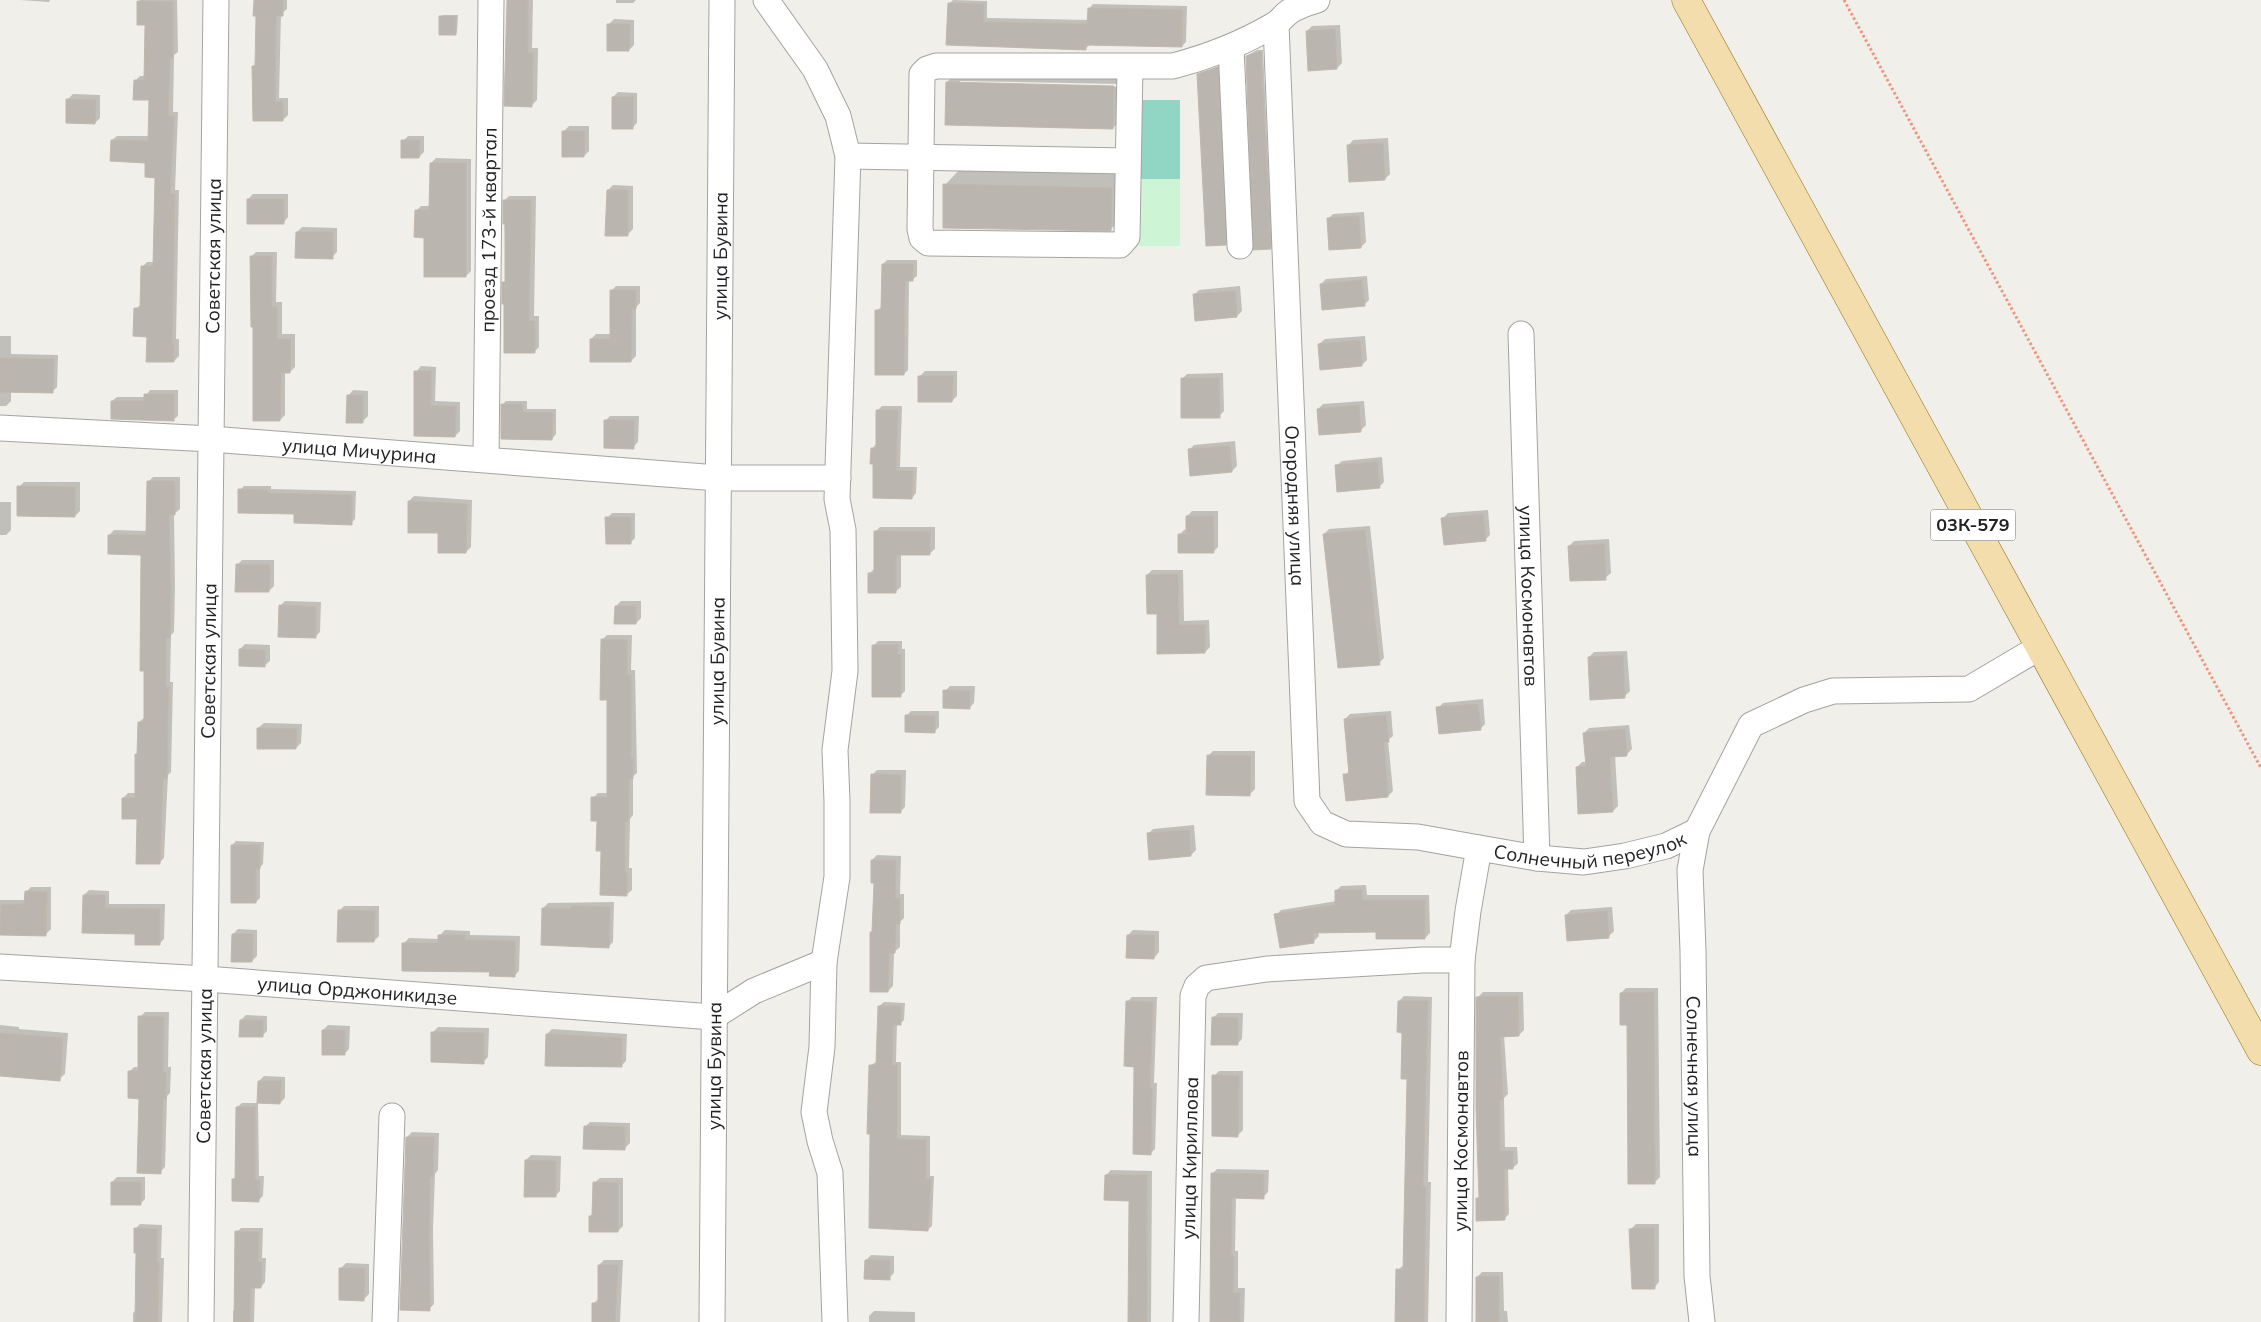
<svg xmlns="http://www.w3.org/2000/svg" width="2261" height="1322" font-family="Mulish,sans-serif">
<rect width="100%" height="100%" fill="#f1efe9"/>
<path fill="#cdf5d5" d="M1139 179H1180V246H1139Z"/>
<path fill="#91d6c4" d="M1139 100H1180V179H1139Z"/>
<path fill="#0003" fill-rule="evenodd" d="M20 0H50L49 2Z
M140 0H177L178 52 174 55 173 112H178L175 190H179L176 339H179V356L174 361 148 335 135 309 142 304V267L147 262H154L156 176 146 162 112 140 117 136H150V99L135 81 140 76H145L147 24 139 2Z
M255 0H287V9L281 14 279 98H288V115L283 120 253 67 256 64 257 14Z
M508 0H533L532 48H538L537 100 532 105Z
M616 0H636L633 3H616Z
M953 0 987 1V18L1089 20V9L1093 4 1187 6 1186 42 1182 46 1091 44 1086 48 948 44 949 4Z
M443 15H458L457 32 455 34 441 17Z
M614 19 634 20V45L629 50 609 24Z
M1340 25 1342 63 1337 68 1307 31 1312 26Z
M1257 50H1263L1272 246 1270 248 1247 56Z
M963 66 1129 70V112L1113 128 947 82ZM960 81 1121 84V87L960 83Z
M1219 66 1227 242 1225 244 1198 75Z
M618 92 637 93V123L632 128 613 97Z
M73 94 100 95V118L95 123 68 99Z
M569 126H589V151L584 156 564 131Z
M408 136H424V152L419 157 403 141Z
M1388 138 1390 174 1385 179 1348 146 1353 140Z
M436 158 471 159V271L466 276 425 236 416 211 421 206H431V163Z
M960 169 1127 173 1126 214 1111 229 945 185Z
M613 185 633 186V229L628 234 608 190Z
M253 194H288V217L283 223 248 199Z
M509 196H536L534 316H539V347L534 352 504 282 506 280 504 201Z
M1364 212 1366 242 1361 247 1328 219 1333 214Z
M302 227 337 228V252L332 257 297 232Z
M256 252H277L276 302H282V334H295V367L290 372H285V415L280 420 255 326 251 257Z
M887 260H917V276L912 280H909L908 370 904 374 876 311 883 306V264Z
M1367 276 1369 300 1364 305 1321 284 1326 279Z
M616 286H640V303L636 307V356L631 361 591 339 596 334H611V291Z
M1240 286 1242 311 1237 316 1194 295 1199 290Z
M0 336H11V354L58 355 57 387 53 391H11V401L6 406H0Z
M1365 336 1367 360 1362 365 1319 344 1325 339Z
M421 366 436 367 435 401 460 402V431L455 436 415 435 416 372Z
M925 371H957V396L952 401 920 376Z
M1223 373 1224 411 1219 416 1182 379 1187 374Z
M150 390H178V416L173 420 112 401 117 397H145Z
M353 390 368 391V416L363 421 348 396Z
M506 401H527V409H556V434L552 439 502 405Z
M1364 401 1366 425 1361 430 1320 434 1318 409 1323 404Z
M882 406H902L900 467H917L916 493 912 498 875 463 872 449 876 444 878 410Z
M610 416H639L638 442 633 447 605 421Z
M1235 441 1237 466 1232 471 1189 450 1194 445Z
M1382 457 1384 482 1379 487 1336 466 1342 461Z
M153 477H180V509L174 514 175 587 174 632 171 635 170 682H173L171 772 168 775 164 858 159 863 138 818 123 798 128 793H136L139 722 145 717 142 554 109 535 114 530 147 531 148 482Z
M24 482H80V511L75 516 19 487Z
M244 486H271V489L356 491 355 519 351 523 295 513 240 490Z
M414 496 472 500 471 547 466 552 439 532 409 501Z
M0 502H11V530L6 535H0Z
M1488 510 1490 535 1485 540 1443 518 1448 513Z
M1192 511H1218V547L1213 552 1179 535 1184 530 1188 529 1187 516Z
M612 513H635V538L630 543 607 518Z
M1370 526 1384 658 1379 663 1324 534 1329 529Z
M880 527H935V549L929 554H901V587L895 592 870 573 875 568V532Z
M1609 539 1611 573 1605 578 1569 546 1574 541Z
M242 560H274V586L269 591 237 565Z
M1152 570H1183L1184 621 1209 620 1210 647 1205 652 1158 613 1147 575Z
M285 601 321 602 320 632 315 637 280 606Z
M621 601H641V618L636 623 616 606Z
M607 635H632L631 670H635L637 773 633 776V815L630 819 629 868H632V890L626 895 602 850 593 798 598 793H609L608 699 602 640Z
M878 641H902V649H905V691L900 696 873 646Z
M245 644 270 645V661L264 666 240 649Z
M1627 651 1630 691 1625 696 1589 657 1594 652Z
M950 686H975L974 703 969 708 945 691Z
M1483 699 1485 724 1480 729 1438 708 1443 703Z
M911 711H939V727L934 732 906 716Z
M1391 711 1393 736 1388 740 1393 791 1388 796 1345 775 1350 770 1345 719 1350 714Z
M264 723 302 724 301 743 296 748 258 728Z
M1629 725 1632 749 1627 754 1615 755 1618 806 1613 811 1577 767 1582 762H1587L1584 733 1589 728Z
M1213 751H1255V789L1250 794 1208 756Z
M877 770H906L905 807 900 812 872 775Z
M1194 825 1196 850 1191 855 1148 834 1153 829Z
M236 841 264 842 263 864 260 867V898L256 902 232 845Z
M877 855 901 856 900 894H904V918L900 922V947L894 952 893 986 888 991 871 932 874 930 875 882 872 860Z
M1366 885 1367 895H1429L1430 933 1425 938 1378 931 1318 932 1319 936 1314 941 1276 915 1281 910 1337 901 1336 891 1341 886Z
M31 887H51V929L46 934H0V900H26V892Z
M89 890 109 891V904H165L164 939 159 944 136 933 84 895Z
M614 902 613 942 608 947 543 908 548 903Z
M344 906H379V936L374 941 339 911Z
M1612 907 1614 931 1609 936 1569 940 1566 915 1571 910Z
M238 929 257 930V956L252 961 233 934Z
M445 930 470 931V935L520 936 519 971 514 976 491 971 404 943 409 938 440 939V935Z
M1133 930 1159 931V952L1154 958 1128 935Z
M1626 988H1658L1660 1177 1655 1182 1628 1023 1621 993Z
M1483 992H1523L1524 1030 1519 1035H1504L1508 1094 1504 1098 1505 1147H1517L1518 1163 1513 1168H1508L1509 1214 1504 1219 1477 1199 1480 1196 1478 997Z
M1404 996 1432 997 1428 1182H1431L1428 1322H1397V1270L1404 1265 1408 1078 1399 1001Z
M1132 997H1157L1154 1083H1157L1155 1149 1150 1154 1127 1002Z
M884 1002 905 1003 904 1020 900 1024H897L896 1062H901V1135L930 1136V1176H934L932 1226 927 1230 871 1065 878 1061 879 1006Z
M145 1012H169L168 1067H171L170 1093 167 1096 165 1167 160 1172 141 1097 129 1072 134 1067H139L140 1017Z
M1218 1013H1243L1242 1039 1237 1044 1213 1018Z
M246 1015 267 1016V1031L262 1036 241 1020Z
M0 1025 19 1027V1029L68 1033 65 1074 59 1079 0 1076Z
M328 1025 350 1026 349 1049 344 1054 323 1030Z
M438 1027 489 1028 488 1057 483 1062 433 1032Z
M552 1029 627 1034 626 1061 621 1066 547 1034Z
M1219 1071H1243V1130L1238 1135 1214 1076Z
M264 1076 285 1077V1098L280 1103 259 1081Z
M242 1103H258L259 1176H264L263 1196 259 1200 233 1180 236 1176 237 1107Z
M590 1122 630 1123V1143L625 1148 585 1127Z
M412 1132 439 1133 438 1170 435 1174 433 1228 434 1304 429 1309 407 1137Z
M531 1155 561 1156 560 1191 555 1196 526 1160Z
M1217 1169 1269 1170 1268 1192 1263 1197H1236L1235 1251H1238V1288H1245L1244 1322H1211L1212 1174Z
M1111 1170 1152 1171 1151 1322H1130V1200L1106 1175Z
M117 1177H145V1199L140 1204 112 1182Z
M600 1178H623V1226L618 1231 590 1216 594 1213V1183Z
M140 1224 162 1225 161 1258H164L162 1322H133V1313L137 1309 138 1252 135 1229Z
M1636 1224H1659V1282L1654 1288 1631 1229Z
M241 1228H263L262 1258H266L265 1282 261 1287H255L254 1322H233V1311L235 1309 237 1232Z
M871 1255 894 1256V1273L889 1278 866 1260Z
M604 1260H623L620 1322H593V1304L598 1299 599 1265Z
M346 1263 369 1264V1294L364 1299 341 1268Z
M1482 1272H1503L1504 1311H1507L1508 1322H1477V1277Z
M874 1311 915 1312V1322H869V1316Z"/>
<path fill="#bab5af" stroke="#c1b8ad" d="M254 0H283V16H276L275 102H283V121H253L252 66H255L256 16H253Z
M507 0H528V53H533L532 107 504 106Z
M137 1 173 2V58H170L168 116H174L170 194H175L172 343H174V362H146L147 337 133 336 134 308H140L141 266H153L155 178 145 177V163L110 161 111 140 148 141 149 100H133L134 80H144L145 25H137Z
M948 3 984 4 983 22 1087 24 1088 8 1183 10 1182 47 1086 45V50L946 45Z
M439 16H456V35H439Z
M607 24H630L629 51H607Z
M1335 29 1337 69 1308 71 1306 31Z
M1261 51 1271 249 1253 250 1246 56Z
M1218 67 1226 245 1206 246 1197 74Z
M946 82 1114 86 1113 129 945 125Z
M612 97H633V129H612Z
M66 99 96 100 95 124 66 123Z
M562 131H585L584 157H562Z
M401 140H420L419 158H401Z
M1383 143 1385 180 1349 182 1347 145Z
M430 163H466V277H424V238L414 237 415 210H429Z
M943 184 1112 188 1111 231 943 228Z
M607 190H628V236H605Z
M247 199H284V224H247Z
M503 200H531L529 321H535V353H504V304H502V282H505V224H503Z
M1359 216 1361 248 1329 250 1327 218Z
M296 232H333V259L295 258Z
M250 256H272V307H277V339H291L290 373H281L280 421H253V327H251Z
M882 264H913V281H905L904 375H875V310H881Z
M1362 280 1365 306 1322 310 1320 284Z
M610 290H636V309H632L631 362H590V339H610Z
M1235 291 1237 317 1195 321 1193 294Z
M1360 340 1362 366 1320 370 1318 344Z
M0 358 54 359 53 393 0 392Z
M414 371H431V406H456L455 437 414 436Z
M918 376H953L952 402H918Z
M1181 378H1219L1220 418H1181Z
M144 394H174V421L111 419V401H144Z
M347 395H363V423H346Z
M501 404H523V412L553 413 552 440 501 439Z
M1359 405 1361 432 1319 435 1317 409Z
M876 410H898L896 471H913L912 499 873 498V464H870L871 448H876Z
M604 420H634V449L604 448Z
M1230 446 1232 472 1190 476 1188 449Z
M1377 462 1380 488 1337 492 1335 465Z
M147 481H175V515H169L171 592 170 638H166V687H169L168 712 167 779 163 778 160 864H136L137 819H122V798H135V754H137L138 722H144V671H140L141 555 108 554V535H146Z
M17 486 75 487V517L17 516Z
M238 489 268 490V493L352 495V525L294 523V514L238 513Z
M408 501 467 504 466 553H438V533H408Z
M1483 514 1486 541 1444 545 1441 518Z
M1186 516H1213L1214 553H1178V534H1186Z
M605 517H631V544H606Z
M1365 530 1380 665 1338 668 1323 534Z
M874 531 930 532V555H896V593H868V573H874Z
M1604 544 1606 580 1570 581 1568 546Z
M236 564 270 565 269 592H235Z
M1178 574 1179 625H1205V653L1157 654V614H1147L1146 575Z
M279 605 316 607V638L278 637Z
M615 606H636V624H614Z
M601 639 627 640V675H631V758H633V779H629L628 822H625V873H627V896L600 895 601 851H596L597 821H591V797H607V700H600Z
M872 645H898L897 654H901V697H872Z
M239 649 265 650V667L239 666Z
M1623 655 1625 698 1590 700 1588 657Z
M943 690 970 691V709L943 708Z
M1478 704 1481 730 1439 734 1436 707Z
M905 715 935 716V733L905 732Z
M1386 715 1389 742H1384L1388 797 1346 801 1343 774H1349L1344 719Z
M257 728 297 729 296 749H257Z
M1625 729 1627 756 1610 757 1613 812 1578 814 1576 767 1586 766 1583 733Z
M1207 755 1251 756 1250 796 1206 795Z
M871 774 901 775V813H870Z
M1189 830 1191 856 1149 860 1147 833Z
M231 845H260V869H256V903H231Z
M871 860H896L895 898H900V924H896L895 953H889L888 992H870V932H872L874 883H871Z
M1335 890H1362V900H1425V939H1376V932L1313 933 1314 943 1280 948 1274 914 1335 905Z
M25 891 47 892 46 936 0 935 1 905 24 904Z
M83 895H105V908L160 909V945H135V934L82 933Z
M571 906 610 907 609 948 541 945 542 908 571 909Z
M338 910 375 911 374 942H337Z
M1607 911 1609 938 1567 941 1565 915Z
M232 934H253L252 962H231Z
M438 935H465V940L515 941V977L489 976 490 972 402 971V943H438Z
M1127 935H1155L1154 959 1126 958Z
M1654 992 1655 1184H1628L1627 1025H1620V993Z
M1518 996 1519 1036 1500 1037 1503 1100H1500V1151H1513V1169H1504L1505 1220 1476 1221V1198H1479L1476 1108V997Z
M1126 1001 1153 1002 1150 1087 1152 1088 1151 1155 1133 1154 1134 1067 1124 1066Z
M1398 1001H1428L1423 1187H1426L1424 1322H1395L1396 1269 1403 1270 1407 1079H1401L1402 1033 1397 1032Z
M878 1006H901V1025H893L892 1065H897V1139L926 1140V1179H931L928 1231 869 1228 870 1134H867L869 1065H876Z
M138 1016 164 1017 163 1072H166V1099H163L161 1174 137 1173 139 1099 128 1098V1071H138Z
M1212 1017 1238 1018V1045H1211Z
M240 1020H263V1037H239Z
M322 1030H345V1055H322Z
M431 1032 484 1033V1064L431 1062Z
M0 1033 63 1038 60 1081 0 1076Z
M546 1034 622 1038V1067L545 1066Z
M1212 1075 1239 1076 1238 1137 1212 1136Z
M258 1081H281L280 1104 257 1103Z
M236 1107H255V1180H260L259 1202 232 1201V1179H235Z
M584 1126 625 1127V1150L583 1149Z
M406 1137H434L433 1177H430L429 1233 430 1311 400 1310Z
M525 1160 556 1161V1197H524Z
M1211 1173 1264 1174V1199L1232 1198 1231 1256H1234L1233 1293H1240V1322H1210Z
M1105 1175H1147V1322H1128L1129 1201 1104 1200Z
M111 1182H141V1205H111Z
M593 1182 618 1183V1232H589V1216H592Z
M134 1228 157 1229V1262H159L158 1322H135L136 1253H134Z
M1654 1228 1655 1289H1632L1629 1229Z
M235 1231 259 1232 258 1262H262L261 1288H251L250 1322H234Z
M865 1260H890V1280L864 1279Z
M598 1265H618L615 1322H592V1303H598Z
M339 1268H365L364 1301 339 1300Z
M1499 1276V1322H1476V1277Z"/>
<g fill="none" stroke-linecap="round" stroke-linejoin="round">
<defs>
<g id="minor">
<path d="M766 0 815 69 838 116 848 156 837 499 843 530 845 671 835 750 837 801V877L824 962 822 1047 814 1112 820 1141 830 1173 835 1322"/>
<path id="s1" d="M1276 24 1307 801 1322 823 1346 834 1418 837 1479 848"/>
<path d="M1231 47 1240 246"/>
<path d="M1130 66 1127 237 1120 245 928 243 922 238 920 229 922 74 927 69 936 66H1173C1208 57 1243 43 1274 25 1280 22 1283 16 1289 12 1297 6 1307 3 1317 0"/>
<path d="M848 156 1128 161"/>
<path id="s2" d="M1521 334 1537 858"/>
<path id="s3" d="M0 428 211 439 718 478H838"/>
<path id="s4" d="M486 459 491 0"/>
<path id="s5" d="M1697 831 1690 870 1693 951 1697 1276 1702 1322"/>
<path id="s6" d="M0 967 205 979 713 1017 754 991 824 962"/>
<path id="s7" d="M201 1322 216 0"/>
<path d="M385 1322 392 1116"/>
<path id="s8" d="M712 1322 722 0"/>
<path id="s9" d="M1186 1322 1193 996 1197 986 1206 978 1267 969 1423 960H1462L1468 911 1479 848 1537 858 1584 862 1625 856 1666 846 1697 831 1751 725 1804 700 1833 691 1969 689 2040 647"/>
<path id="s10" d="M1459 1322 1462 960"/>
</g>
<path id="major" d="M1686 0 2261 1051"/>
</defs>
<use href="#minor" stroke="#a3a3a3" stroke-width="27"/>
<use href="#major" stroke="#8e7411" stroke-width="29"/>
<path stroke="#ec9880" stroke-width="3" stroke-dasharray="2.5 2.5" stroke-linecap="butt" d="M1844 0 2261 768"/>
<use href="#minor" stroke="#fff" stroke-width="25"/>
<use href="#major" stroke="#f3ddad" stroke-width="28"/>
</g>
<g text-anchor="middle" stroke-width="4" stroke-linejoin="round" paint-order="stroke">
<rect fill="#fff" stroke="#646464" stroke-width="1" x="1930.5" y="509.5" width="85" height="31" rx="4"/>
<g font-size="18" font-weight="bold" fill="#222">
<text x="1973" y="531">03К-579</text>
</g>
<g font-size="19" fill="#222" stroke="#fff">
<text dy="7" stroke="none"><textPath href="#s4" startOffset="229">проезд 173-й квартал</textPath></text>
<text dy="7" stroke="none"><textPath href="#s7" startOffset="1066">Советская улица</textPath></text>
<text dy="7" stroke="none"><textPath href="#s8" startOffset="1066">улица Бувина</textPath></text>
<text dy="7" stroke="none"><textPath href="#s3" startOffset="360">улица Мичурина</textPath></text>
<text dy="7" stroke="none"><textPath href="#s1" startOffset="482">Огородняя улица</textPath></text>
<text dy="7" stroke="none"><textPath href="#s2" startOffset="262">улица Космонавтов</textPath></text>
<text dy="7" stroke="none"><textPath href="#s7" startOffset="661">Советская улица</textPath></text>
<text dy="7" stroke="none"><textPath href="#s8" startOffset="661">улица Бувина</textPath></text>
<text dy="7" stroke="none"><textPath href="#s9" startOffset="832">Солнечный переулок</textPath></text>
<text dy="7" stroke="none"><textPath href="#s6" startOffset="358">улица Орджоникидзе</textPath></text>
<text dy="7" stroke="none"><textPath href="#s7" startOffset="256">Советская улица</textPath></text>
<text dy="7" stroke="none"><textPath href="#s8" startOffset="256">улица Бувина</textPath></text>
<text dy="7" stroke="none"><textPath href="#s5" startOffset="246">Солнечная улица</textPath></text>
<text dy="7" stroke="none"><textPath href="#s10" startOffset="181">улица Космонавтов</textPath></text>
<text dy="7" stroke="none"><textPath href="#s9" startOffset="164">улица Кириллова</textPath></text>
</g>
</g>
</svg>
